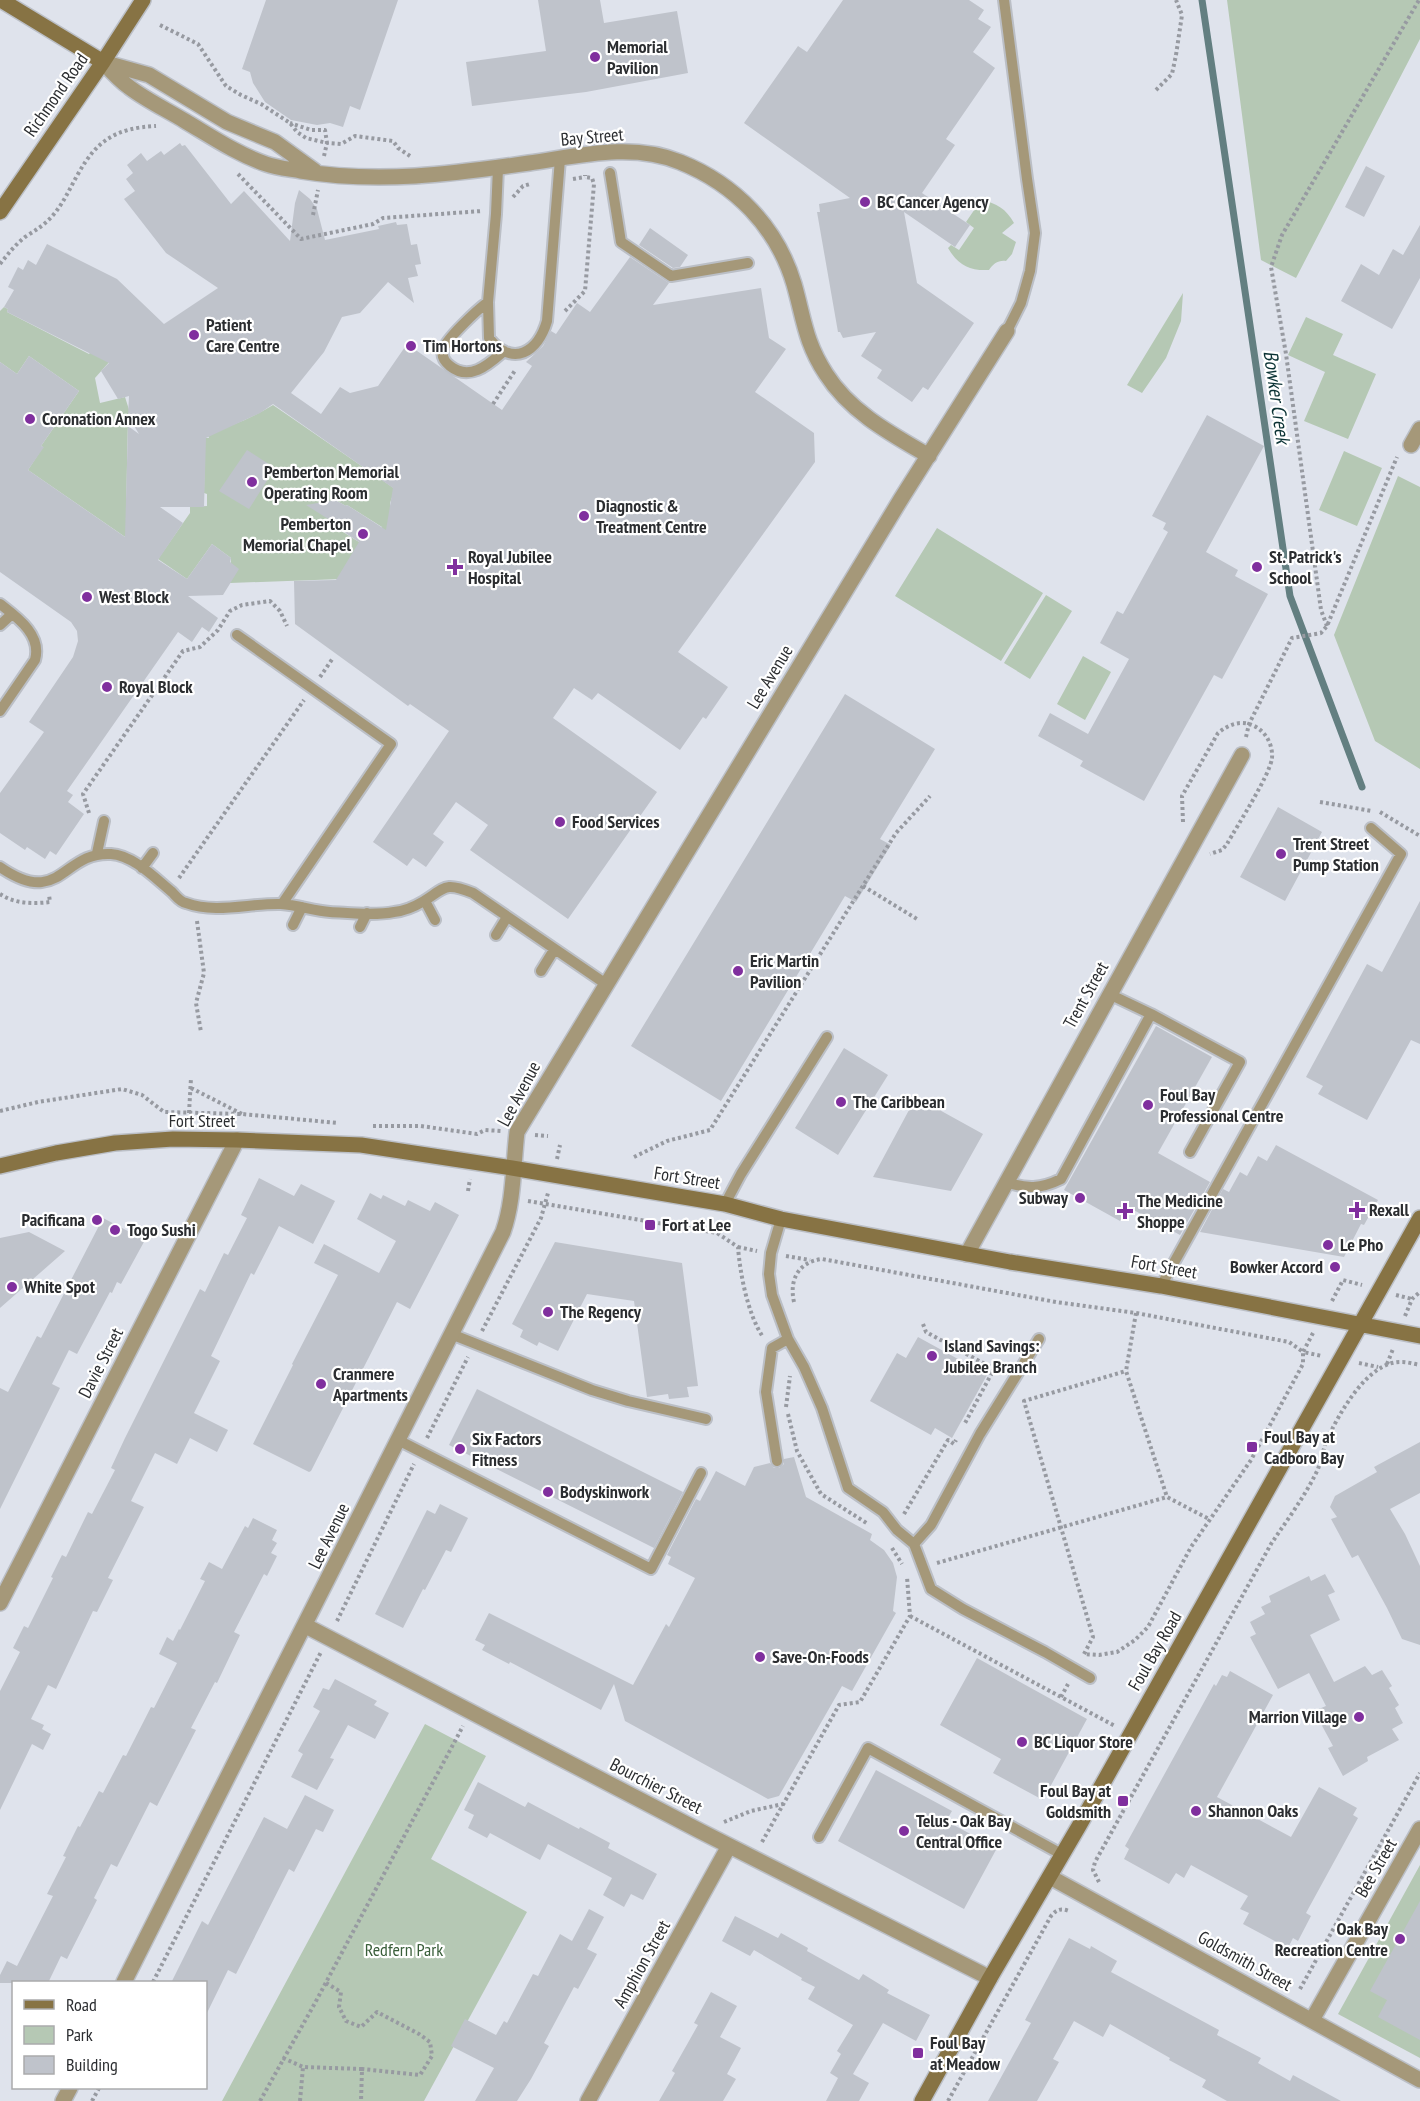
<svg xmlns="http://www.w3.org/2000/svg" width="1420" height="2101" font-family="'PT Sans Narrow',sans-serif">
<rect width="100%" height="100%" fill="#dfe3ec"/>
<path fill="#b5c8b4" d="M1227 0H1420V39L1296 278 1261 260Z
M981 200C997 203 1006 209 1014 223L1002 233 1016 242 1012 254 1006 261C998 260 993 264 989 270 969 271 958 265 948 248L951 245 959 250 974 228 966 222Z
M1183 293 1181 321 1166 358 1142 393 1127 385Z
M4 307 8 309 7 312 89 354 96 346 111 360 95 378 100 403 125 397 131 416 128 418 126 513 147 552 28 470 43 447 41 446 79 391 29 356 17 374 0 362V311Z
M1306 317 1343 334 1333 355 1376 374 1348 439 1304 421 1325 372 1288 355Z
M273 405 395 489 390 503 391 514 384 556 382 527 347 505 346 506 335 500 326 502 333 522 332 525 359 542 368 578 230 583 231 558 212 544 187 579 158 559 190 513V507L207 506V494L204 493 205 438H209L207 433C230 427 252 418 273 405Z
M1344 451 1382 468 1357 526 1319 510Z
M1398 476 1420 487V769L1375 741 1334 635Z
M937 528 1043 593 1001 661 895 596Z
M1046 595 1072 611 1030 679 1004 663Z
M1083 656 1111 672 1085 720 1057 704Z
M425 1724 486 1756 431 1859 527 1912 424 2101H222Z
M1420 1865V2058L1338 2014Z"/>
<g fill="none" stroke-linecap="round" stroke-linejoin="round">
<path stroke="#637f81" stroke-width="7" d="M1202 0 1290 596 1362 787"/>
</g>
<path fill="#bfc3cb" d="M266 0H398L360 110 350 106 343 127 330 123 317 125 291 120 265 102 253 83 250 72 242 69Z
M538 0H600L604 23 677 11 688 73 586 92 472 106 466 62 546 51Z
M843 0H969L984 10 978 19 991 27 973 52 995 68 946 139 955 145 922 193 970 225 955 247 904 212 917 283 974 323 928 390 923 387 912 402 877 378 882 370 861 356 876 332 843 338 840 332H838L817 212H820L819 204 850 198 744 123 798 46 807 52Z
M180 143 182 146 185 145 231 204 244 191 290 241 295 203 299 190 310 199 317 209 325 240 379 229 378 226 396 222 397 225 407 224 411 245 417 244 421 264 415 265 418 276 408 278 414 303 388 282 360 313 342 317 324 352 291 393 321 414 340 387 350 393 378 386 407 344 502 410 532 366 526 362 543 346 551 331 556 334 577 303 590 312 630 257 669 283 653 305 761 288 769 338 786 349 755 392 814 433 815 462 678 652 728 687 706 719 703 717 680 750 598 693 592 700 574 688 553 718 657 792 568 919 470 850 488 825 456 802 433 834 444 842 426 867 413 858 407 866 373 842 449 731 410 704 408 706 295 624 294 581 336 580 359 542 332 524 333 522 306 505 335 500 346 506 347 505 386 530 393 488 273 404 260 413 206 438 204 507H160L183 523 158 560 187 579 212 544 231 558 230 562 239 569 223 595 188 596 218 618 209 632 202 627 192 642 178 632 67 791 73 795 68 802 84 814 56 855 50 851 45 859 27 847 25 850 0 833V793L44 732 29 722 73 657 78 641 77 631 71 622 0 572V362L17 374 29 356 79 391 41 446 44 447 28 470 125 537 128 426 139 434 128 416 129 396 118 399 101 371 109 363 7 312 8 309 4 307 14 290 8 287 18 267 23 270 28 260 36 265 47 244 117 279 164 324 218 288 166 253 124 199 135 191 126 179 133 173 127 165 141 153 147 161 161 151 164 155Z
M1366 166 1385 176 1364 217 1345 207Z
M1420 225V278L1392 329 1341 301 1361 264 1379 275 1393 249 1403 255Z
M650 228 688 255 680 267 673 268 639 245Z
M1207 415 1264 446 1206 552 1238 570 1235 576 1268 594 1222 679 1214 675 1144 801 1080 766 1083 761 1038 736 1050 713 1088 734 1129 659 1100 643 1117 611 1123 614 1168 532 1163 529 1166 523 1152 516Z
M247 450 275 468 249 509 219 491Z
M845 694 935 749 880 839 891 845 856 902 845 896 721 1101 631 1046Z
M1278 807 1322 832 1285 901 1240 877Z
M1420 901V1044L1411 1040 1367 1120 1318 1094 1323 1086 1306 1077 1367 964 1382 972Z
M1156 1026 1212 1057 1158 1153 1210 1182 1180 1235 1128 1207 1120 1221 1064 1190Z
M844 1048 888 1075 838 1155 795 1128Z
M916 1097 983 1134 951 1191 873 1177Z
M1276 1145 1378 1200 1364 1225 1361 1224 1344 1257 1200 1232 1223 1189 1229 1192 1240 1172 1247 1176 1258 1156 1267 1161Z
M259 1178 294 1196 301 1184 335 1201 313 1244 279 1226 254 1275 251 1273 211 1356 220 1361 194 1413 228 1430 217 1452 190 1438 177 1464 155 1453 131 1501 144 1507 108 1578 113 1580 97 1612 93 1611 56 1689 48 1685 31 1719 44 1725 42 1729 51 1734 43 1750 32 1744 0 1810V1691L20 1652 13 1648 24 1626 28 1628 53 1578 51 1577 62 1555 66 1557 88 1512 92 1514 115 1470 111 1468 125 1438 200 1289 205 1292 224 1253 228 1255 247 1218 241 1215Z
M370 1193 381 1199 383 1195 405 1206 408 1200 430 1211 435 1202 459 1215 410 1309 397 1302 311 1471 309 1472 253 1444 293 1365 292 1364 338 1275 314 1263 324 1244 379 1273 396 1241 357 1219Z
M103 1218 145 1240 121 1284 117 1282 112 1293 110 1292 77 1354 69 1350 52 1384 60 1388 0 1509V1388L8 1392 37 1336 41 1338Z
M29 1232 65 1251 0 1308V1238Z
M555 1242 682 1263 698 1386 687 1387 689 1397 669 1399 668 1394 647 1397 634 1301 587 1294 558 1351 539 1342 537 1346 520 1337 523 1330 512 1324Z
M918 1337 987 1375 952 1438 935 1428 931 1435 870 1401 897 1353 906 1358Z
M477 1389 683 1492 654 1548 449 1445Z
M1420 1442V1493L1390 1509 1405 1534 1420 1566V1645L1402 1639 1387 1608 1358 1555 1352 1558 1331 1519 1337 1517 1330 1507 1335 1496 1377 1472 1374 1467Z
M794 1457 806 1497 872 1534 870 1540 884 1550 893 1563 897 1577 893 1611 896 1613 852 1691 842 1686 779 1796 768 1799 625 1721 614 1684 601 1710 510 1662 509 1664 482 1650 485 1645 475 1640 489 1613 633 1685 666 1624 669 1627 695 1578 668 1564 671 1557 667 1555 696 1499 700 1501 716 1471 745 1486 754 1467 770 1463 774 1468H779L784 1464V1459Z
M440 1504 468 1518 451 1552 446 1550 425 1590 423 1589 403 1628 375 1614 427 1510 435 1514Z
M253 1518 277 1530 272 1540 277 1543 271 1553 277 1556 267 1576 264 1574 234 1632 240 1635 217 1683 215 1682 191 1728 196 1730 157 1806 150 1802 117 1867 111 1864 94 1898 97 1900 67 1959 61 1956 48 1983H0V1975L7 1961 17 1966 53 1896 47 1894 66 1857 63 1856 78 1826 80 1827 99 1791 103 1793 123 1755 126 1756 151 1707 154 1708 177 1663 159 1654 167 1637 173 1641 179 1629 180 1630 205 1581 200 1579 209 1562 222 1569 245 1526 248 1528Z
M1325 1574 1335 1592 1328 1595 1340 1620 1310 1635 1334 1682 1365 1666 1372 1675 1382 1670 1392 1686 1389 1688 1399 1705 1395 1708 1403 1723 1392 1729 1399 1740 1367 1757 1368 1761 1343 1776 1328 1748 1333 1746 1314 1711 1326 1706 1309 1673 1278 1689 1250 1637 1256 1634 1250 1622 1265 1614 1261 1607 1271 1602 1269 1596 1309 1576 1311 1581Z
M977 1658 1087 1719 1043 1800 993 1773 1001 1759 940 1725Z
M1230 1671 1273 1695 1217 1797 1291 1837 1319 1787 1357 1808 1353 1815 1358 1818 1306 1913 1311 1916 1298 1941 1293 1938 1288 1948 1243 1924 1249 1913 1240 1909 1248 1896 1191 1865 1184 1878 1176 1873 1169 1884 1124 1859 1129 1849 1125 1846 1214 1684 1216 1686 1222 1675 1227 1677Z
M335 1679 377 1701 374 1705 389 1713 375 1739 348 1725 330 1758 334 1759 317 1790 291 1777 303 1754 298 1751 320 1711 313 1707 323 1688 329 1690Z
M876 1770 952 1811 946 1821 997 1848 964 1909 838 1841Z
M478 1782 525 1807 528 1802 579 1829 580 1827 610 1843 608 1848 657 1874 643 1900 631 1894 624 1907 603 1895 612 1878 548 1844 540 1860 490 1833 487 1838 468 1828 474 1815 464 1810Z
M305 1795 334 1810 323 1832 316 1829 294 1872 289 1869 236 1974 228 1970 206 2015V1983H171L202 1921 208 1925 264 1817 287 1829Z
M1420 1901V2040L1378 2017 1387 2000 1370 1991Z
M589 1909 604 1917 587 1949 597 1954 578 1989 574 1987 544 2043 549 2046 531 2079 517 2101H475L494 2068 451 2046 465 2019 496 2035 504 2021 507 2023 533 1974 538 1976 560 1934 572 1941Z
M735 1916 778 1938 781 1933 808 1948 807 1951 859 1980 863 1974 889 1990 887 1993 930 2015 916 2041 883 2023 853 2074 869 2083 859 2101H826L838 2078 830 2073 841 2054 837 2051 853 2025 808 1999 815 1987 801 1980 802 1978 754 1950 750 1956 722 1941Z
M1069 1938 1090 1949 1091 1946 1117 1961 1111 1972 1219 2030 1217 2035 1261 2058 1258 2063 1290 2081 1293 2075 1341 2101H1227L1202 2087 1206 2080 1169 2060 1170 2058 1110 2024 1103 2037 1074 2021 1053 2059 1059 2062 1037 2101H988L1031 2023 1025 2020Z
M711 1992 737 2006 720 2037 741 2048 727 2074 736 2079 723 2101H659L675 2073 672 2071 698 2025 694 2023Z"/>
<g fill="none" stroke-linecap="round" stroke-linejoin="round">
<defs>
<path id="service" d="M1004 0 1027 179 1035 233 1030 271 1021 303 1007 331
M498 168 496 214 488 302 489 338C513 368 538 352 547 321L560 159
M610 173 621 242 671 276 748 263
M488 302C477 310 446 339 443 350 441 357 445 362 450 366 470 382 489 364 504 351
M0 604C18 618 42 635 35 660L0 711
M0 625 12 614
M237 635 391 744 282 904
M97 853 104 821
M0 867C61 909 62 851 111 854 133 855 156 879 172 892 176 896 180 902 186 903 216 914 250 903 281 904 298 905 314 911 330 912 351 913 374 916 394 912 405 911 414 907 424 901 446 887 445 882 473 893L606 984
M142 868 153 853
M425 901 435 920
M293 925 302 907
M360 927 367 913
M496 935 507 917
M541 971 554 950
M1109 994 1151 1014 1240 1062 1190 1152
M1006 1182C1026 1189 1041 1189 1061 1179L1151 1014
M725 1204 741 1174 827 1037
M781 1219 771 1253 769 1274 772 1295 788 1339 804 1367 822 1408 848 1488 883 1512 897 1530 914 1544 931 1589 963 1609 1045 1652 1090 1678
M1161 1286 1401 854 1371 828
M451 1334 592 1390 628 1401 706 1419
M398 1440 651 1569 701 1473
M777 1461 766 1392 772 1348 788 1339
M914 1544 931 1525 980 1434 1039 1339
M819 1837 868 1748 1063 1855"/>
<path id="minor" d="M103 62C111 71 119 80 129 87 146 100 167 110 185 121 212 137 237 154 266 164 277 168 290 169 301 171 378 184 453 174 529 163 578 156 632 142 680 162 735 184 777 227 794 284 804 319 805 342 826 374 850 412 891 434 929 456
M106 63 149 75 227 122 275 142 315 171
M1411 445 1420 429
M967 1254 1242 755
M0 1603 237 1140
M306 1626 700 1831 990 1978
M1050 1877 1420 2080
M124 1982 503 1232C514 1201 513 1166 517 1132L901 499 1007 331
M1312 2020 1420 1829
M63 2101 70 2088
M588 2101 729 1846"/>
<path id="secondary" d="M1 0 103 62
M0 212 103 62 143 0
M0 1166 56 1153 115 1143 173 1139 237 1140 361 1145 512 1168 725 1204 781 1219 1010 1262 1161 1286 1420 1336
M922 2101 990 1978 1079 1826 1420 1218"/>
</defs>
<use href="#service" stroke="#bbbfc6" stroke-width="14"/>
<use href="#minor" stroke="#bbbfc6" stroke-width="18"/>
<use href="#secondary" stroke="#bbbfc6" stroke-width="18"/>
<path stroke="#979aa1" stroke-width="4" stroke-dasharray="3 3" stroke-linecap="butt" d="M160 25 198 44 226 86 241 95 261 104 290 123 297 132 306 138 327 143 325 130H311L290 123
M1156 90 1172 74 1176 55 1182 15 1176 0
M324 156 327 143 341 144 355 136 393 141 398 148 410 156
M238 174 301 239 373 224 383 218 482 211
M573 179 585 177
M513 197 523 186 530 184
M313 215 318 190
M0 264C8 254 15 245 25 237 36 230 46 224 54 214 64 202 70 188 78 174 97 140 116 128 156 126
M565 311 585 291 594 184 592 178 585 177V175
M493 404 516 369
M1327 626 1321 610 1286 354 1271 267 1282 235 1419 0
M320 677 333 658
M1246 737 1249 724 1292 638 1321 633 1327 626 1397 457
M1320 802 1372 811
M1380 812 1420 836
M89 813 83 794 183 651 200 647 218 630 230 611 242 605 270 601 280 611 287 626
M1183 822 1182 796 1218 733C1228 725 1239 720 1252 725 1265 730 1273 744 1272 758 1270 775 1237 826 1227 844L1222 850 1210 854
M179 878 304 700
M863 886 917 919
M0 894C15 904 33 904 50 902L49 895
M197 921 204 973 196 1003 201 1032
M191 1088 242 1114
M0 1111 38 1102 122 1089 142 1095 164 1112 242 1114 338 1123
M189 1113 191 1078
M373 1126H421L477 1134 485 1130 501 1131
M535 1135 548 1136
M634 1157 667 1141 710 1130 896 833 930 796
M557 1159 560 1145
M468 1191 470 1179
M528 1201 717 1233 738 1247C740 1274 748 1315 763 1337
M738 1247 757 1251
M786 1256 810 1260
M1396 1295 1412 1299
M1332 1301 1343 1280 1362 1285
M794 1302C789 1280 798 1262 822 1259L1056 1302 1136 1313 1289 1342 1303 1352V1364L1251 1460 1191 1547 1148 1627 1135 1640 1117 1652 1099 1655 1084 1654
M1136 1313 1126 1371 1167 1497
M1405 1316 1412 1299 1420 1292
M923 1324 926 1332 994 1369 964 1425
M482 1331 541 1218 548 1193
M1313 1333 1303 1352 1322 1356
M1359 1363 1378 1367
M1387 1364 1393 1349
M786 1407 790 1376
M788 1414 797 1451 821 1494 868 1524
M427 1438 468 1357
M904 1514 948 1440 954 1444 956 1440
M892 1548 902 1564
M937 1563 1167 1497 1209 1519
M910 1616 1115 1726
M337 1621 414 1464
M1084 1654 1093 1637 1024 1401 1126 1371
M1061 1697 1068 1684
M724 1822 751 1811 783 1804
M762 1842 839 1705 860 1702 910 1616 907 1577
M1099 1882 1093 1870 1095 1862 1271 1544C1287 1520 1306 1495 1318 1469 1321 1460 1323 1451 1326 1442 1338 1415 1368 1360 1402 1362 1408 1362 1414 1364 1420 1365
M153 1982 321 1652
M326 1983 341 1992 339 2007 346 2021 361 2027 377 2012 419 2034 430 2042 432 2056 420 2075 362 2069
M1300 1989 1420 1773
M283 2058 303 2067 362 2069 361 2101
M92 2101 99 2088
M260 2101 315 2003 463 1726
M300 2101 303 2067
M948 2101 1051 1916C1057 1909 1061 1908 1069 1911"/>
<use href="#service" stroke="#a59879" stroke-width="10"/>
<use href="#minor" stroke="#a59879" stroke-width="15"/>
<use href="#secondary" stroke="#877344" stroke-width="15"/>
</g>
<g fill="#802f9e" stroke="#fff" stroke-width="2">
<circle cx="595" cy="57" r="6"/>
<circle cx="865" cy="202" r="6"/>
<circle cx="194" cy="335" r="6"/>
<circle cx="411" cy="346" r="6"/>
<circle cx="30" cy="419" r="6"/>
<circle cx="252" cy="482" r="6"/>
<circle cx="584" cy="516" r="6"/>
<circle cx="363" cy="534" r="6"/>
<path d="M452 558h6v6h6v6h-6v6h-6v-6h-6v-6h6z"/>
<circle cx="1257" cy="567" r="6"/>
<circle cx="87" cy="597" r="6"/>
<circle cx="107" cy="687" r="6"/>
<circle cx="560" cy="822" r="6"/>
<circle cx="1281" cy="854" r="6"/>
<circle cx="738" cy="971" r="6"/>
<circle cx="841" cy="1102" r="6"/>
<circle cx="1148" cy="1105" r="6"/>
<circle cx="1080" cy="1198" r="6"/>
<path d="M1354 1201h6v6h6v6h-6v6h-6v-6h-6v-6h6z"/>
<path d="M1122 1202h6v6h6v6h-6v6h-6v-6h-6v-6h6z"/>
<circle cx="97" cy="1220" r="6"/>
<rect x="644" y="1219" width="12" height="12" rx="3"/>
<circle cx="115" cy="1230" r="6"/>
<circle cx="1328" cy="1245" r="6"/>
<circle cx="1335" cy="1267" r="6"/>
<circle cx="12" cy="1287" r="6"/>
<circle cx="548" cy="1312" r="6"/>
<circle cx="932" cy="1356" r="6"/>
<circle cx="321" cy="1384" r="6"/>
<rect x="1246" y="1441" width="12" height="12" rx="3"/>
<circle cx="460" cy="1449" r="6"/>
<circle cx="548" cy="1492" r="6"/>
<circle cx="760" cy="1657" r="6"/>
<circle cx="1359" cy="1717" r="6"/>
<circle cx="1022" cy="1742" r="6"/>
<rect x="1117" y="1795" width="12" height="12" rx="3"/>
<circle cx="1196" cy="1811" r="6"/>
<circle cx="904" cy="1831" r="6"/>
<circle cx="1400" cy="1939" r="6"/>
<rect x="912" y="2047" width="12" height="12" rx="3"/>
</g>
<g text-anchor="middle" stroke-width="4.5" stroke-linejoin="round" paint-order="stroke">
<g font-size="18" font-weight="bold" fill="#2b2d30" stroke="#fff" text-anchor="start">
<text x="607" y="53">Memorial<tspan x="607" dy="21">Pavilion</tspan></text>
<text x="877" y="208">BC Cancer Agency</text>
<text x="206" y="331">Patient<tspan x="206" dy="21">Care Centre</tspan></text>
<text x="423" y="352">Tim Hortons</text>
<text x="42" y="425">Coronation Annex</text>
<text x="264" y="478">Pemberton Memorial<tspan x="264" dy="21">Operating Room</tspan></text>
<text x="596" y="512">Diagnostic &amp;<tspan x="596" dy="21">Treatment Centre</tspan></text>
<text x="351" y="530" text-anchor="end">Pemberton<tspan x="351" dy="21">Memorial Chapel</tspan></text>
<text x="468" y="563">Royal Jubilee<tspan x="468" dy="21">Hospital</tspan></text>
<text x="1269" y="563">St. Patrick's<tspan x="1269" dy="21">School</tspan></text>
<text x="99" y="603">West Block</text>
<text x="119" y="693">Royal Block</text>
<text x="572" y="828">Food Services</text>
<text x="1293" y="850">Trent Street<tspan x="1293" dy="21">Pump Station</tspan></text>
<text x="750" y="967">Eric Martin<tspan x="750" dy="21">Pavilion</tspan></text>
<text x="1160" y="1101">Foul Bay<tspan x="1160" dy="21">Professional Centre</tspan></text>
<text x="853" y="1108">The Caribbean</text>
<text x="1068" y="1204" text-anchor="end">Subway</text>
<text x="1137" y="1207">The Medicine<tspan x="1137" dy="21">Shoppe</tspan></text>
<text x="1369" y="1216">Rexall</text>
<text x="85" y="1226" text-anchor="end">Pacificana</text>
<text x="662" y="1231">Fort at Lee</text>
<text x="127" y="1236">Togo Sushi</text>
<text x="1340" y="1251">Le Pho</text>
<text x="1323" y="1273" text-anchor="end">Bowker Accord</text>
<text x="24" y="1293">White Spot</text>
<text x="560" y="1318">The Regency</text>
<text x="944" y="1352">Island Savings:<tspan x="944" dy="21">Jubilee Branch</tspan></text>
<text x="333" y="1380">Cranmere<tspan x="333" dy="21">Apartments</tspan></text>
<text x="1264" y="1443">Foul Bay at<tspan x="1264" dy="21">Cadboro Bay</tspan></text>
<text x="472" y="1445">Six Factors<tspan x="472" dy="21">Fitness</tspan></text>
<text x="560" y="1498">Bodyskinwork</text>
<text x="772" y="1663">Save-On-Foods</text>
<text x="1347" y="1723" text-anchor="end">Marrion Village</text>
<text x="1034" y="1748">BC Liquor Store</text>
<text x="1111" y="1797" text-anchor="end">Foul Bay at<tspan x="1111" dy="21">Goldsmith</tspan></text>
<text x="1208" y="1817">Shannon Oaks</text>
<text x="916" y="1827">Telus - Oak Bay<tspan x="916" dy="21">Central Office</tspan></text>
<text x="1388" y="1935" text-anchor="end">Oak Bay<tspan x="1388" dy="21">Recreation Centre</tspan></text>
<text x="930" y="2049">Foul Bay<tspan x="930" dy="21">at Meadow</tspan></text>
</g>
<g font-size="18" fill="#2b2d30" stroke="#fff">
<text transform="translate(56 95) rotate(-55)" y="6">Richmond Road</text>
<text transform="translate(592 137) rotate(-5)" y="6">Bay Street</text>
<text transform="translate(770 677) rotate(-59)" y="6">Lee Avenue</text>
<text transform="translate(1086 995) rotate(-61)" y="6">Trent Street</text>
<text transform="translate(519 1094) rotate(-62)" y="6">Lee Avenue</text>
<text x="202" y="1127">Fort Street</text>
<text transform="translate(687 1178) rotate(9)" y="6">Fort Street</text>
<text transform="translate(1164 1267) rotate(10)" y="6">Fort Street</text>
<text transform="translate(101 1363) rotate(-63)" y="6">Davie Street</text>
<text transform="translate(329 1536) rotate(-64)" y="6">Lee Avenue</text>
<text transform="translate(1155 1651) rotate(-60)" y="6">Foul Bay Road</text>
<text transform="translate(656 1786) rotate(27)" y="6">Bourchier Street</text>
<text transform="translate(1376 1868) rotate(-60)" y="6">Bee Street</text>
<text transform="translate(1245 1961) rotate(29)" y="6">Goldsmith Street</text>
<text transform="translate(642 1964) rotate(-61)" y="6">Amphion Street</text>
</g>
<g font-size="18" fill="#395e3a" stroke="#fff">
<text x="404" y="1956">Redfern Park</text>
</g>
<g font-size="20" font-style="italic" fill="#0a3234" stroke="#fff">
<text transform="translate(1277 397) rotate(82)" y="7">Bowker Creek</text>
</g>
</g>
<rect x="12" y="1981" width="195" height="108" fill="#ffffff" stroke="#aaabac" stroke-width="1.5"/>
<rect x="24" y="2000" width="30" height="9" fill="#877344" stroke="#aaabac" stroke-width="1.5"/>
<text x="66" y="2011" font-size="18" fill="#2b2d30">Road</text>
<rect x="24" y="2026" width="30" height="18" fill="#b5c8b4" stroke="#aaabac" stroke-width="1.5"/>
<text x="66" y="2041" font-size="18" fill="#2b2d30">Park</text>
<rect x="24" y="2056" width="30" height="18" fill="#bfc3cb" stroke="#aaabac" stroke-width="1.5"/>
<text x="66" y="2071" font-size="18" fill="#2b2d30">Building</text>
</svg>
